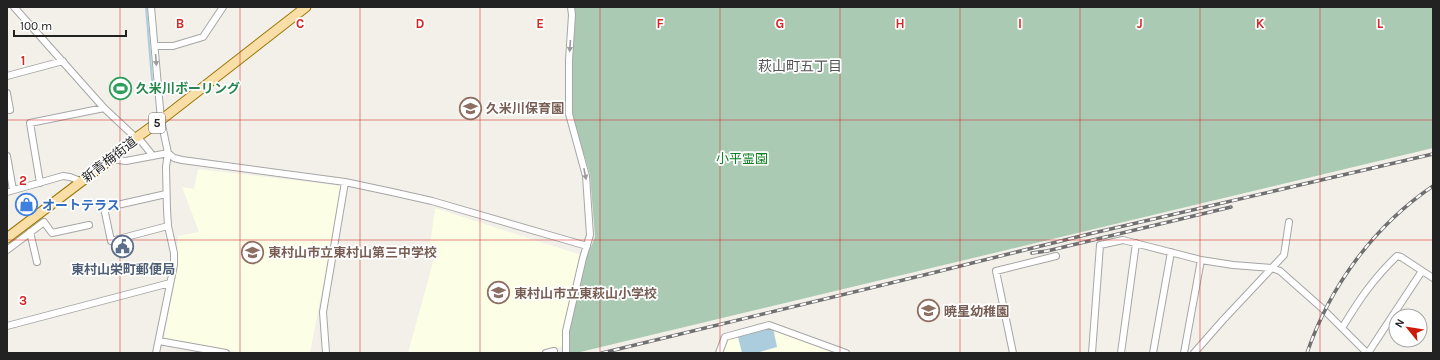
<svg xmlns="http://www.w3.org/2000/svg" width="1440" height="360" font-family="Karla,'Noto Sans JP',sans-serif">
<rect width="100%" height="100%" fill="#f2f0e9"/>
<path fill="#fcfee6" d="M198 169 342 186 310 353H241L164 338 177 269 178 236 199 232 182 187 194 189Z
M435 208 581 255 564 346 538 353H408L435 255 429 253Z
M769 327 838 353H723L727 339Z"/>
<path fill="#abcab3" d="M574 7H1433V148L576 353H569L568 331 587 256 595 237 590 174 571 112Z"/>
<path fill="#accddd" d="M773 328 777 347 756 353H742L738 337Z"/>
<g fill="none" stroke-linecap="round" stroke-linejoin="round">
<path stroke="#accddd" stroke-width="2" d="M146 7 153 92"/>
<defs>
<path id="street" d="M14 7 104 108 136 138
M151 7 161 120 168 153 166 167 167 210 168 226 174 253V265L156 353
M155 46H173L203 37 223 7
M7 76 63 61
M7 93 10 110H7
M137 136 153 156
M7 156 13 190
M111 159 126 161 168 153 174 158 182 160 345 182 392 192 432 201 587 246
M40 183 30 123 104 108
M7 192 63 176 70 177 80 181
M166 194 104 208 111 241 168 226
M30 232 37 262
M7 250 44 222 52 233 89 225
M7 326 170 283
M1342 328C1359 300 1373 279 1397 256L1401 257 1433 278
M159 341 226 353
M326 353 323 312 345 182
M546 353 554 351
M566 353V331L583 258 590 235 586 176 569 114V60L572 15 571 7
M719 353 725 337 769 325 846 353
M1013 353 996 271 1056 256
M1092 353 1100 245 1123 240 1201 260 1233 265 1272 268 1280 271 1324 310 1367 353
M1121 353 1136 243
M1153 353 1171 252
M1184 353 1201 260
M1194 353 1223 320 1284 255 1289 222
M1368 353 1422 271"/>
<path id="primary" d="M7 238 111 159 136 138 161 120 306 7"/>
</defs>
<use href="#street" stroke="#a6a6a6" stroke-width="8"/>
<use href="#primary" stroke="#9a7806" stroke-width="11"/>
<use href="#street" stroke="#fff" stroke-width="6"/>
<use href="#primary" stroke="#f9dea7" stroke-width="9"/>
<defs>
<path id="rail" d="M1032 253 1047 251 1231 207
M602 353 928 274 1089 234 1433 154
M1307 353C1330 286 1374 226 1433 186"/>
</defs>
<use href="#rail" stroke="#707070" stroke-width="3.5"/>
<use href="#rail" stroke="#fff" stroke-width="2" stroke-dasharray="6" stroke-linecap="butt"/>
</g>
<defs><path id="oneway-solid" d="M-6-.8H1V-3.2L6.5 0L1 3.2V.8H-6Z"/></defs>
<g fill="#9c9c9c">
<use href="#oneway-solid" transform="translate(570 46) rotate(94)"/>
<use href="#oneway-solid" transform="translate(156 60) rotate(86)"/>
<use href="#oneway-solid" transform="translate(585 174) rotate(79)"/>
</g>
<path fill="none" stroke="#d62828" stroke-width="1" stroke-opacity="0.55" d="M120 7V353M240 7V353M360 7V353M480 7V353M600 7V353M720 7V353M840 7V353M960 7V353M1080 7V353M1200 7V353M1320 7V353M7 120H1433M7 240H1433"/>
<defs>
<symbol id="stadium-ring" viewBox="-11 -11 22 22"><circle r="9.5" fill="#fff" stroke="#2e9e5b" stroke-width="1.5"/><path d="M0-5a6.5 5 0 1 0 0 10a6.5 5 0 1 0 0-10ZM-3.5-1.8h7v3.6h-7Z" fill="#2e9e5b"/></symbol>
<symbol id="school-ring" viewBox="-11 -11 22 22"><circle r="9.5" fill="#fff" stroke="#8d6e63" stroke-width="1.5"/><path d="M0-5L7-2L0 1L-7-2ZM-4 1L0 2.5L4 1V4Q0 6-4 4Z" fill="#8d6e63"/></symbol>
<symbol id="shop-ring" viewBox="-11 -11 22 22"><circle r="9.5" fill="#fff" stroke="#3f7fe0" stroke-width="1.5"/><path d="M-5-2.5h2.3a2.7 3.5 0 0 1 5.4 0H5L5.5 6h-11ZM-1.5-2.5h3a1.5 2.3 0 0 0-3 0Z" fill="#3f7fe0"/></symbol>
<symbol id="civic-ring" viewBox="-11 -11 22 22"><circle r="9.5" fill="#fff" stroke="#5c6f8a" stroke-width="1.5"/><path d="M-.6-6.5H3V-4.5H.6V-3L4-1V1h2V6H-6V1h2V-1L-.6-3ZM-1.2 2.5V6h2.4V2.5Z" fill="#5c6f8a"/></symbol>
</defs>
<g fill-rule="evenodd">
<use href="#stadium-ring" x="108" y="76" width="25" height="25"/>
<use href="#school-ring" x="458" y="96" width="25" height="25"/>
<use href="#shop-ring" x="14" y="192" width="25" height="25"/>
<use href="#civic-ring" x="110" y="234" width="25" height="25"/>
<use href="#school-ring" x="240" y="240" width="25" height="25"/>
<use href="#school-ring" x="486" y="280" width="25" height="25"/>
<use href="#school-ring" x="916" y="298" width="25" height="25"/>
</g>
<g text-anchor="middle" stroke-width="3.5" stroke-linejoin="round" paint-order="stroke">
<rect fill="#fff" stroke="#646464" stroke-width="1" x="149" y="113" width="16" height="20" rx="3"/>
<g font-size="12" font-weight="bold" fill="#222">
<text x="157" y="127">5</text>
</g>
<g font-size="13" font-weight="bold" fill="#27864d" stroke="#fff" text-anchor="start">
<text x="136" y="93">久米川ボーリング</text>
</g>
<g font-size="13" font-weight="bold" fill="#785e54" stroke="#fff" text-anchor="start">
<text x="486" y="113">久米川保育園</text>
<text x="268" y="257">東村山市立東村山第三中学校</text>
<text x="514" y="298">東村山市立東萩山小学校</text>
<text x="944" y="316">暁星幼稚園</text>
</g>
<g font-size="13" fill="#108025" stroke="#fff">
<text x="742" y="163">小平霊園</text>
</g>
<g font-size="13" fill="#222" stroke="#fff">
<text transform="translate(109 159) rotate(-38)" y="5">新青梅街道</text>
</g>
<g font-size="13" font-weight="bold" fill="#366cbe" stroke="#fff" text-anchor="start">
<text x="42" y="210">オートテラス</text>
</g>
<g font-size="13" font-weight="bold" fill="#4e5e75" stroke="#fff">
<text x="123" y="274">東村山栄町郵便局</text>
</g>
<g font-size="14" fill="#555" stroke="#fff">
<text x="800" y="71">萩山町五丁目</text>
</g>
</g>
<g font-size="13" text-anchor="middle" font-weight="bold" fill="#d62828" stroke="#fff" stroke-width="3.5" stroke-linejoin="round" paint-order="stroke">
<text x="180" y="28">B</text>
<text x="300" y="28">C</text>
<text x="420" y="28">D</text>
<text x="540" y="28">E</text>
<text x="660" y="28">F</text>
<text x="780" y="28">G</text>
<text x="900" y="28">H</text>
<text x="1020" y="28">I</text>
<text x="1140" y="28">J</text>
<text x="1260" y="28">K</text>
<text x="1380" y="28">L</text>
<text x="23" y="65">1</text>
<text x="23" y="185">2</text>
<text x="23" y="305">3</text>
</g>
<rect width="1440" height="360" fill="none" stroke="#222222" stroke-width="16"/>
<g transform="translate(1408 328) rotate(300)"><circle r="19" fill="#ffffff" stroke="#a7a7a7"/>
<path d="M0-3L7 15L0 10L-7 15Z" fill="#cc1c08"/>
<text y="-6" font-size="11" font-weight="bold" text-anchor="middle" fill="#222222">N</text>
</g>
<path d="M14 30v6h112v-6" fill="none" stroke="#222222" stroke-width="2"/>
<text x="20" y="30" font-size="12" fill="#222222" stroke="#ffffff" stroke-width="3" paint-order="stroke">100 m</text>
</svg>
